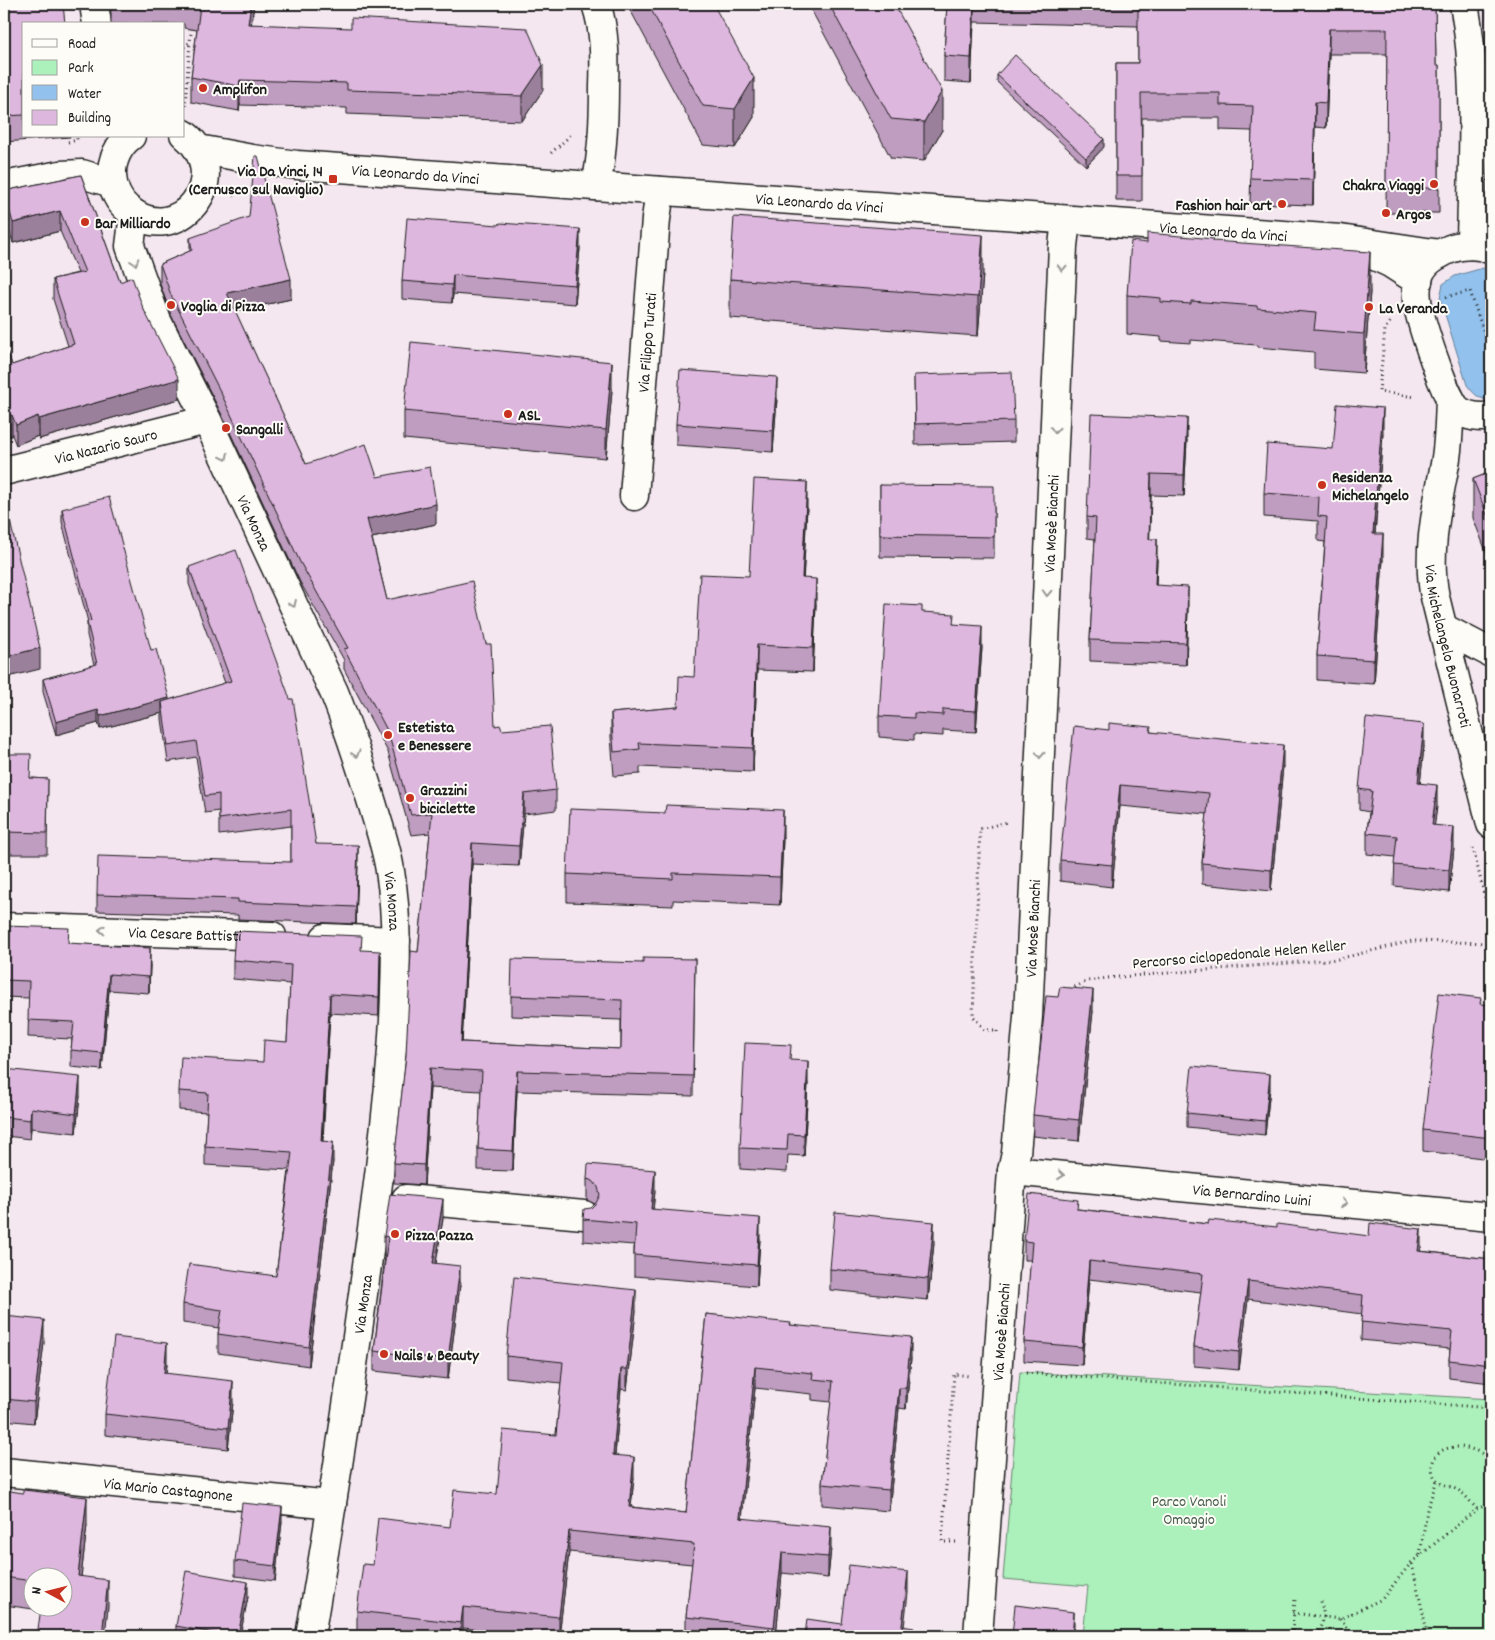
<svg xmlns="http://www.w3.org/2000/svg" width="1495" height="1640" font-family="Dekko,sans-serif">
<rect width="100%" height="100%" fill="#f4e7f0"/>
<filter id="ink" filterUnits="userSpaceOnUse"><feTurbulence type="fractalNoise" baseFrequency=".02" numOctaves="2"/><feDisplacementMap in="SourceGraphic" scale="10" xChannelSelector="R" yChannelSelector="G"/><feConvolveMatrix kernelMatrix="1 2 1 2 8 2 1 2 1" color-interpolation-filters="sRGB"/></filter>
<g filter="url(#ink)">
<path fill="#edd9eb" d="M1483 4H1491V40V38Z"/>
<path fill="#acf0bb" stroke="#64866c" d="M1020 1372 1491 1399V1636H1083L1088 1586 1003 1579Z"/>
<path fill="#91c1ec" stroke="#627f99" d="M1483 268 1491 271V400C1479 400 1474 394 1467 385L1440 298 1443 284 1455 276Z"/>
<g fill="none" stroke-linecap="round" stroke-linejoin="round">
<defs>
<g id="minor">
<path d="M94 4 97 24"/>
<path d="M1464 4C1479 83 1472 165 1471 245"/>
<path d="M131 136C119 144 111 161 112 176 113 189 118 201 128 209 176 251 238 177 184 134"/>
<path id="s1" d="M198 149 252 159 297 165 1340 239 1440 254"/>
<path d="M4 186 60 175 82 174 112 183"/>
<path d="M596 186C603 153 604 121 604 87 605 59 605 30 596 4"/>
<path id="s2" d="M134 214 130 246 157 321 207 420 334 692C349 729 361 767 373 806 379 827 387 849 390 871 398 920 396 970 394 1020 390 1092 381 1164 371 1236 353 1370 333 1503 310 1636"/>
<path d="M1362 250 1390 263 1418 281"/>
<path d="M1491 250C1479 244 1463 244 1450 249 1438 254 1423 262 1419 276 1416 285 1416 297 1418 306 1422 325 1445 399 1458 410 1467 417 1481 418 1491 416"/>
<path id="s3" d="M1450 399C1449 421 1449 443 1445 464 1437 506 1426 554 1435 597L1491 824"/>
<path id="s4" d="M4 471 207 420"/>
<path id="s5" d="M634 496 656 219 660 191"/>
<path d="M1443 628 1491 653"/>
<path id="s6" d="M4 927 272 936"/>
<path d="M325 938 396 941"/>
<path id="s7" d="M1012 1171 1491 1217"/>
<path d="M406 1199 584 1215"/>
<path id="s8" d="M4 1472 332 1505"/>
<path id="s9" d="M978 1636 1012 1171 1016 1153 1028 1017 1063 246 1066 220"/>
</g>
</defs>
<use href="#minor" stroke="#1c1c1c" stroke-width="31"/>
<path stroke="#1c1c1c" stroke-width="3" stroke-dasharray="1 4" stroke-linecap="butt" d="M184 47 190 42 191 33
M185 106 190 42
M68 142 77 140V136
M551 153 572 134
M233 195 237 192 245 189
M1446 297 1470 291 1491 354
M1390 322 1385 329 1379 392 1416 397
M1473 848 1491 923
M1070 989 1088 981 1107 978 1338 959 1412 941 1491 943
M997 1032V1030H985L973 1016 980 829 1007 822
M1026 1373 1491 1408
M1477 1509C1471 1503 1465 1494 1458 1490 1452 1487 1442 1485 1437 1480 1433 1477 1432 1470 1432 1466 1436 1438 1478 1445 1491 1461
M956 1542H942L954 1374 969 1376
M1420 1555 1427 1510 1437 1480
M1412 1564 1428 1636
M1293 1613 1340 1619 1382 1599 1411 1563 1477 1509 1491 1503
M1340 1619 1353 1636
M1292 1636 1295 1599
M1317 1636 1324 1617 1321 1601"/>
<use href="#minor" stroke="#fdfcf7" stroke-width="28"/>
</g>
<path fill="#bf9dc0" stroke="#1c1c1c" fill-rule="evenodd" d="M4 4 24 24V136H70V137L4 142Z
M110 4H254L251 24 543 90 522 121 347 114V108L240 105 239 111 191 102V77L197 30 184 28V24H111V14Z
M627 4H713L754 117 735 148 703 145Z
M808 4H894L942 130 924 161 891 158Z
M947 4H1435L1436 65H1439V213H1386L1387 54H1329L1326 128 1315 127 1313 205 1250 203 1252 131 1220 130V118H1142V201H1116V63H1138V26L974 22 971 83 944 81V56Z
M997 75 1104 147 1086 166 997 82Z
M81 175 120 282 143 308 179 399 39 439 38 436 16 445 12 435 4 437V343L12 365 68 346 53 299V279L78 273 60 231 13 243 4 211V191Z
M190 238 291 299 235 311 306 464 377 477 436 524 372 538 387 600 495 726 502 730 556 790V810L524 814 519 866 472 864 462 1042 621 1049V1020L511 1016V996L643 963 695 959 693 1096 517 1091 513 1171 478 1170V1149L481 1091 430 1088 424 1185 394 1183V1163L418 952 430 833 411 835 388 752 344 669V660L300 582 221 413 171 315 160 284V264L190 251Z
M1214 241 1370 291 1364 373 1314 369V352L1257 347V345L1191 340V343L1161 341V337L1127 334V295L1147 243Z
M580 248 575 304 453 294 452 303 402 299V281Z
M983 274 978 336 730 318V279Z
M914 375 1014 421V442L915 445Z
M612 390 606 458 404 439V411Z
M777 398 773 452 676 445V424Z
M1383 433 1375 534 1383 559 1374 684 1317 680V656L1325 542 1318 541V521L1264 517V493L1333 449Z
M1187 440 1184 496 1151 495 1149 539 1157 560 1156 585 1188 608 1186 665 1090 661V640L1095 539 1087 538V517Z
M1491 472V564L1473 518V479Z
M880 485 994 507V558L880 557Z
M807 507 803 579 816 604 813 672 757 670 753 772 640 767V774L614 776 611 737V713L678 707 749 576Z
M62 509 151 650 169 700 225 683 189 584V567L316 844 358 862 356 924 238 919V915L97 911V895L291 862V826L219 835V811L205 813 196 757 168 762 162 719V713L100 729 98 723 56 735 43 692V679L94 665 87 635V622H88L62 522Z
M922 612 954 624 982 647 976 732 943 730V736L914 734V740L879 737V716Z
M1490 647H1491V675L1490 668Z
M1109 730 1151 732 1283 766 1271 891 1202 884V863L1207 814 1120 806 1112 887 1060 881V860Z
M1424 746 1420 784 1437 806 1434 825 1454 848 1449 892 1394 886 1395 857 1367 854V833L1369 812 1359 810V789Z
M4 754 31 778 48 779 47 854H4Z
M783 838 780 905 673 900V906L567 902V874Z
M4 926 150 965 149 993 109 990 102 1070 71 1067V1050L72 1039 28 1037 29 998 4 997Z
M362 950 380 970 379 1016 330 1013 323 1141 333 1161 309 1366 218 1353V1334L219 1328 183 1323V1304L276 1276 289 1170 205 1165V1146L207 1112 179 1110V1091L263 1062 287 1042 290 984 233 979V960Z
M1491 1005V1159L1423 1151V1130Z
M1093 1011 1079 1141 1033 1136V1115Z
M791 1060 808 1083 804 1156 788 1155 787 1172 740 1169V1148Z
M4 1069 80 1096 76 1133 31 1128 30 1139 6 1136 4 1157Z
M1270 1088 1265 1135 1187 1127V1113Z
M587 1179 655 1191 653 1209 760 1239 757 1286 634 1276V1245L583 1241V1219L591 1208 595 1204 587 1200Z
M1078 1209 1208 1224 1421 1247 1420 1251 1491 1259V1383L1449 1378V1360L1450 1349 1361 1340 1362 1314 1248 1299 1239 1370 1194 1366V1347L1201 1292 1089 1279 1082 1365 1024 1361V1342L1031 1260H1024V1241Z
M443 1218 436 1263 460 1285 448 1379 374 1371V1351L385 1256H384V1236Z
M934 1243 928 1300 830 1290V1269Z
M636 1311 627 1390 621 1389 615 1455 634 1477 631 1507 686 1513 706 1314 791 1325 911 1358 906 1409 899 1408 889 1511 822 1505V1484L831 1402 812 1400V1394L755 1388 742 1518 831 1548 828 1578 782 1573 776 1636H686V1617L692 1564 569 1552 559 1636H541L463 1628 462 1636H396L357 1632V1611L373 1565 450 1527 497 1494 556 1435 561 1383 506 1377V1356Z
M4 1316 44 1342 34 1423 4 1420Z
M167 1364 166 1373 233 1402 228 1449 105 1435V1414Z
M4 1490 87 1525 81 1577 108 1607 41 1610 4 1605ZM32 1578H62V1608H32Z
M282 1522 275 1581 235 1576V1561Z
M248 1597 240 1636H176V1626Z"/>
<path fill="#9b809c" stroke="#1c1c1c" d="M251 4H254L248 49V24Z
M974 4V24L971 83V58Z
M1329 29V54L1326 128V103Z
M543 65V90L522 121V96Z
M754 78V117L735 148V109Z
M240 80V105L239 111V86Z
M942 91V130L924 161V122Z
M1315 102V127L1313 205V180Z
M1104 139V147L1086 166V158Z
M60 211V231L13 243V223Z
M580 229V248L575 304V285Z
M983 235V274L978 336V297Z
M1370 252V291L1364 373V334Z
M453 275V294L452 303V285Z
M291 279V299L227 313V293Z
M612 362V390L606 458V430Z
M777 377V398L773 452V431Z
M179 379V399L39 439V419Z
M1383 408V433L1373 558V534Z
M12 415V435L4 437V417Z
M38 416V436L16 445V425Z
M1187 418V440L1184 496V475Z
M1151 474V495L1149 560V539Z
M807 482V507L802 603V578Z
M436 504V524L367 539V519Z
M1383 534V559L1374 684V660Z
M1157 539V560L1155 606V585Z
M816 579V604L813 672V648Z
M1188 587V608L1186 665V643Z
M982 626V647L976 732V711Z
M757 645V670L753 772V748Z
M40 648V669L4 678V657Z
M169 698V711L162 702V713L100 729V716Z
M98 710V723L56 735V722Z
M1424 724V746L1418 805V783Z
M1283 745V766L1271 891V870Z
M1120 785V806L1112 887V865Z
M1437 785V806L1432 846V825Z
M524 794V814L519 866V846Z
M783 810V838L780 905V877Z
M1454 827V848L1449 892V870Z
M472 843V864L461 1062V1042Z
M358 845V862L356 924V907Z
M150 948V965L149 993V977Z
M380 951V970L379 1016V997Z
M109 974V990L102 1070V1053Z
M1093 990V1011L1079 1141V1120Z
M330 994V1013L321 1160V1141Z
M808 1061V1083L804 1156V1135Z
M430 1068V1088L424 1185V1165Z
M517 1071V1091L513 1171V1151Z
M1270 1074V1088L1265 1135V1121Z
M80 1077V1096L76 1133V1114Z
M31 1108V1128L30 1139V1120Z
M6 1117V1136L4 1157V1138Z
M333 1142V1161L309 1366V1347Z
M655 1170V1191L651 1230V1209Z
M443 1199V1218L433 1282V1263Z
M760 1218V1239L757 1286V1265Z
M934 1222V1243L928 1300V1279Z
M1421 1229V1247L1418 1269V1251Z
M1089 1261V1279L1082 1365V1347Z
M460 1266V1285L448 1379V1360Z
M1248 1281V1299L1239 1370V1352Z
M636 1290V1311L627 1390V1369Z
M44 1320V1342L34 1423V1402Z
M911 1337V1358L906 1409V1388Z
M167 1343V1364L164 1394V1373Z
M755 1367V1388L740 1539V1518Z
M621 1369V1389L613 1476V1455Z
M233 1381V1402L228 1449V1428Z
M899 1388V1408L889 1511V1490Z
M634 1457V1477L629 1528V1507Z
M87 1497V1525L78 1604V1576Z
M282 1507V1522L275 1581V1566Z
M831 1527V1548L828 1578V1557Z
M569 1531V1552L559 1636V1617Z
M782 1553V1573L776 1636H774V1627Z
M908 1572V1593L903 1636 902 1626Z
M108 1580V1607L105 1636H102Z
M248 1582V1597L240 1636H238Z
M463 1607V1628L462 1636H461V1623Z
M1074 1612V1626L1073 1636H1072Z"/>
<path fill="#deb7df" stroke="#1c1c1c" d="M4 4H63L65 24H24V115L4 116V19H5Z
M186 4H251L248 24 351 28V18L527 28 543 65 522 96 347 90V83L240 80 239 86 191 77 200 6Z
M648 4H713L754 78 735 109 703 106Z
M829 4H894L942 91 924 122 891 119Z
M947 4H974L971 58 944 56Z
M1138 4H1435L1436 65H1439V188H1386L1387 29H1329L1326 103 1315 102 1313 180 1250 178 1253 106 1220 105V93H1141L1142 176H1116V63H1138Z
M1015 55 1104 139 1086 158 997 75Z
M255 156H258L291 279 227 293 306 464 366 444 377 477 430 467 436 504 367 519 387 600 472 581 486 644H491L495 726 500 725 502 730 550 726 556 790 524 794 519 846 472 843 461 1042 621 1049 622 1000 511 996 512 959 643 963V958L695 959 693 1076 517 1071 513 1151 478 1149 482 1071 430 1068 424 1165 394 1163 406 1055 411 951 418 952 432 813 411 815 388 732 344 649 348 648 300 562 221 393 171 295 160 264 192 250 190 238 249 217Z
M81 175 120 282 132 277 143 308 179 379 39 419 38 416 16 425 12 415 4 417V343L12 365 74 344 53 279 85 272 60 211 13 223 4 191Z
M734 217 983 235 978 297 730 279Z
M407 218 499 225 500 223 580 229 575 285 453 275 452 285 402 281Z
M1147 233 1214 239 1213 241 1370 252 1364 334 1314 330 1316 313 1257 308V306L1191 301V304L1161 302V298L1127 295 1131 241 1147 243Z
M411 342 612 362 606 430 404 411Z
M680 370 777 377 773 431 676 424Z
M1012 372 1014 421 915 424 914 375Z
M1337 404 1383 408 1373 534H1383L1374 660 1317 656 1327 517 1318 516 1319 497 1264 493 1267 444 1333 449Z
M1091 414 1187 418 1184 475 1151 474 1149 539H1157L1155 585 1188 587 1186 643 1090 640 1096 518 1087 517Z
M1491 472V525L1473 479Z
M754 479 807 482 802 578 816 579 813 648 757 645 753 748 639 743 640 749 614 752 611 713 678 707 679 676 694 677 700 574 749 576Z
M880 485 994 486V537L880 535Z
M109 497 151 650 156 649 169 698 100 716 98 710 56 722 43 679 97 664 87 622 91 621 62 509Z
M9 517 40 648 4 657V518Z
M236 550 290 699H293L316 844 358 845 356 907 238 902V899L97 895 98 856 291 862V809L219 819V794L205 796 196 741 168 746 162 702 231 681 189 567Z
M886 604 922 606V612L954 614 953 624 982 626 976 711 943 709V715L914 713V718L879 716Z
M1366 718 1424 724 1418 783 1437 785 1432 825 1454 827 1449 870 1394 865 1397 836 1367 833 1372 791 1359 789Z
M1109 723 1151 727 1150 732 1283 745 1271 870 1202 863 1209 793 1120 785 1112 865 1060 860 1074 726 1109 730Z
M4 754H31L30 778 48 779 47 833 4 832Z
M666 805 783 810 780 877 673 873V879L567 874 570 809 665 813Z
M4 926 69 928 68 943 150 948 149 977 109 974 102 1053 71 1050 74 1022 28 1020 29 981 4 980Z
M235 931 362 936 361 950 380 951 379 997 330 994 321 1141 333 1142 309 1347 218 1334 222 1310 183 1304 189 1264 276 1276 292 1152 205 1146 208 1093 179 1091 181 1057 263 1062 264 1040 287 1042 291 965 233 960Z
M1060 987 1093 990 1079 1120 1033 1115 1046 996 1058 997Z
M1439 993 1481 998 1480 1004 1491 1005V1076L1490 1091H1491V1138L1423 1130Z
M745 1043 791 1045 790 1060 808 1061 804 1135 788 1134 787 1150 740 1148Z
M1192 1066 1270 1074 1265 1121 1187 1113Z
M4 1069 80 1077 76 1114 31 1108 30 1120 6 1117 4 1138Z
M588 1164 655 1170 651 1209 760 1218 757 1265 634 1255 636 1224 583 1219 584 1209 591 1208 596 1203 600 1195 598 1187 593 1181 587 1179Z
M390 1194 443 1199 433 1263 460 1266 448 1360 374 1351 388 1237 384 1236Z
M1029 1194 1078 1200 1077 1209 1208 1224 1209 1220 1277 1227V1224L1369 1236 1370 1223 1421 1229 1418 1251 1491 1259V1365L1449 1360 1452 1331 1361 1322 1363 1295 1248 1281 1239 1352 1194 1347 1203 1274 1089 1261 1082 1347 1024 1342 1032 1242 1024 1241Z
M835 1212 934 1222 928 1279 830 1269Z
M514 1277 636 1290 627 1369H621L613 1455 634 1457 629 1507 686 1513 706 1314 791 1323 790 1325 911 1337 906 1388H899L889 1490 822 1484 833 1381 812 1379 813 1373 755 1367 740 1518 831 1527 828 1557 782 1553 774 1627 686 1617 694 1544 569 1531 559 1617 463 1607 461 1623 357 1611 363 1564 373 1565 378 1518 450 1527 454 1490 497 1494 503 1430 556 1435 563 1362 506 1356Z
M4 1316 44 1320 34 1402 4 1399Z
M114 1337 167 1343 164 1373 233 1381 228 1428 105 1414Z
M4 1490 23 1493V1490L87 1497 78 1576 108 1580 102 1636H37L41 1608H62V1578H32V1581L4 1577Z
M242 1503 282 1507 275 1566 235 1561Z
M849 1565 908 1572 902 1626 914 1628 913 1636H805L807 1619 842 1624Z
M186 1571 248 1582 238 1636H230L176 1626Z
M1015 1605 1074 1612 1072 1636H1012Z"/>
<defs><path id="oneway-chevron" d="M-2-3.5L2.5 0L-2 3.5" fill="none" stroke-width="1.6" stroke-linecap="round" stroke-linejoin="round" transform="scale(1.25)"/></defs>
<g stroke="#989794">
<use href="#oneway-chevron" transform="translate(135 262) rotate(72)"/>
<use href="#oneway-chevron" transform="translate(1062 268) rotate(93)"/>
<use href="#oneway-chevron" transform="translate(1055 430) rotate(93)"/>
<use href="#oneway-chevron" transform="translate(225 457) rotate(65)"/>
<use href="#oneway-chevron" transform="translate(1047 593) rotate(93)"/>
<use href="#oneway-chevron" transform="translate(293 604) rotate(65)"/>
<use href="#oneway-chevron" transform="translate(356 754) rotate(72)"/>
<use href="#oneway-chevron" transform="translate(1040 755) rotate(93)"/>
<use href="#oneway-chevron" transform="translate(102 930) rotate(-178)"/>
<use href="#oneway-chevron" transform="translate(1061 1175) rotate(6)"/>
<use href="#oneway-chevron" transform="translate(1344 1203) rotate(6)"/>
</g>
</g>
<g fill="#c8321e" stroke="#fdfcf7" stroke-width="2">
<circle cx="203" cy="88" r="5"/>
<rect x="328" y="174" width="10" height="10" rx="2.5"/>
<circle cx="1434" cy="184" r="5"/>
<circle cx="1282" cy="204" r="5"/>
<circle cx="1386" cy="213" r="5"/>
<circle cx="85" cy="222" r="5"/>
<circle cx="171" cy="305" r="5"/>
<circle cx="1369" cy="307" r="5"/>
<circle cx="508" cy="414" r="5"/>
<circle cx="226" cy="428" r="5"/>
<circle cx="1322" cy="485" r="5"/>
<circle cx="388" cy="735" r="5"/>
<circle cx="410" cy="798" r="5"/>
<circle cx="395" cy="1234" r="5"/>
<circle cx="384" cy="1354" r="5"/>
</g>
<g text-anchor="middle" stroke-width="4" stroke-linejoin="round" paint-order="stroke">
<g font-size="16" font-weight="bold" fill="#1c1c1c" stroke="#fdfcf7" text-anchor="start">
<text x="213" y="94">Amplifon</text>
<text x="323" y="176" text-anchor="end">Via Da Vinci, 14<tspan x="323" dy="18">(Cernusco sul Naviglio)</tspan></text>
<text x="1424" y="190" text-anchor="end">Chakra Viaggi</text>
<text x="1272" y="210" text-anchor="end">Fashion hair art</text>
<text x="1396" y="219">Argos</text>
<text x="95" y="228">Bar Milliardo</text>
<text x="181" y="311">Voglia di Pizza</text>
<text x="1379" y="313">La Veranda</text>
<text x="518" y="420">ASL</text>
<text x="236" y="434">Sangalli</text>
<text x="1332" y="482">Residenza<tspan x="1332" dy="18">Michelangelo</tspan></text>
<text x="398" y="732">Estetista<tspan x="398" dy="18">e Benessere</tspan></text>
<text x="420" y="795">Grazzini<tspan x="420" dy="18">biciclette</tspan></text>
<text x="405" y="1240">Pizza Pazza</text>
<text x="394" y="1360">Nails &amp; Beauty</text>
</g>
<g font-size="16" fill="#1c1c1c" stroke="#fdfcf7">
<text dy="6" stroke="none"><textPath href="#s1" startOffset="219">Via Leonardo da Vinci</textPath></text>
<text dy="6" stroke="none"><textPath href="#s1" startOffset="624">Via Leonardo da Vinci</textPath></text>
<text dy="6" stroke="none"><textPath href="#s1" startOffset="1029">Via Leonardo da Vinci</textPath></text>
<text dy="6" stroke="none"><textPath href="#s5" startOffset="154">Via Filippo Turati</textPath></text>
<text dy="6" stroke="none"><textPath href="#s4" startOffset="105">Via Nazario Sauro</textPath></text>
<text dy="6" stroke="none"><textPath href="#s2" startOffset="336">Via Monza</textPath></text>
<text dy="6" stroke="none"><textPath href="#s9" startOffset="1115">Via Mosè Bianchi</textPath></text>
<text dy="6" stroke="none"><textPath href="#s3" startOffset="250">Via Michelangelo Buonarroti</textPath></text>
<text dy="6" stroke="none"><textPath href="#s2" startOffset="741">Via Monza</textPath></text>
<text dy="6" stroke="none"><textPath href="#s9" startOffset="710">Via Mosè Bianchi</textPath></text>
<text dy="6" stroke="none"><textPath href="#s6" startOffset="181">Via Cesare Battisti</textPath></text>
<text transform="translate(1239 953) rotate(-5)" y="6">Percorso ciclopedonale Helen Keller</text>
<text dy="6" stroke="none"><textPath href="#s7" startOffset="241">Via Bernardino Luini</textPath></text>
<text transform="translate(362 1304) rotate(-82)" y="6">Via Monza</text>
<text dy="6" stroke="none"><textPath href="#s9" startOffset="305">Via Mosè Bianchi</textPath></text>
<text dy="6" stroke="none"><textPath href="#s8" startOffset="165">Via Mario Castagnone</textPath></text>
</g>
<g font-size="16" fill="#475c4c" stroke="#fdfcf7">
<text x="1189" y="1506">Parco Vanoli<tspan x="1189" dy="18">Omaggio</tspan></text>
</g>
</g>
<rect width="1495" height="1640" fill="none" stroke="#fdfcf7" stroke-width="20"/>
<rect x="10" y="10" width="1475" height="1620" fill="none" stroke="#1c1c1c" stroke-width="2" filter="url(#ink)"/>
<rect x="22" y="22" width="162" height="115" fill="#fdfcf7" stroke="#a3a29f"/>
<rect x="32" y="39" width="25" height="8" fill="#fdfcf7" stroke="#a3a29f"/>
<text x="68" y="48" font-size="15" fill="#1c1c1c">Road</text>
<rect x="32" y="60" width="25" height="15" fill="#acf0bb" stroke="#a3a29f"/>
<text x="68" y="72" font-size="15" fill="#1c1c1c">Park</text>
<rect x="32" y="85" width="25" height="15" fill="#91c1ec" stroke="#a3a29f"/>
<text x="68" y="98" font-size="15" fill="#1c1c1c">Water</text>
<rect x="32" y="110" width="25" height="15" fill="#deb7df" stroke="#a3a29f"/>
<text x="68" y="122" font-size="15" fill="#1c1c1c">Building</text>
<g transform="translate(48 1592) rotate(277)"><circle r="24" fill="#fdfcf7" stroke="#a3a29f"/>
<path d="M0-4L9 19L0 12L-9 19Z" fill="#c8321e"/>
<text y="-8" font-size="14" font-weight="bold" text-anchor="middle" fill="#1c1c1c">N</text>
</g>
</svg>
